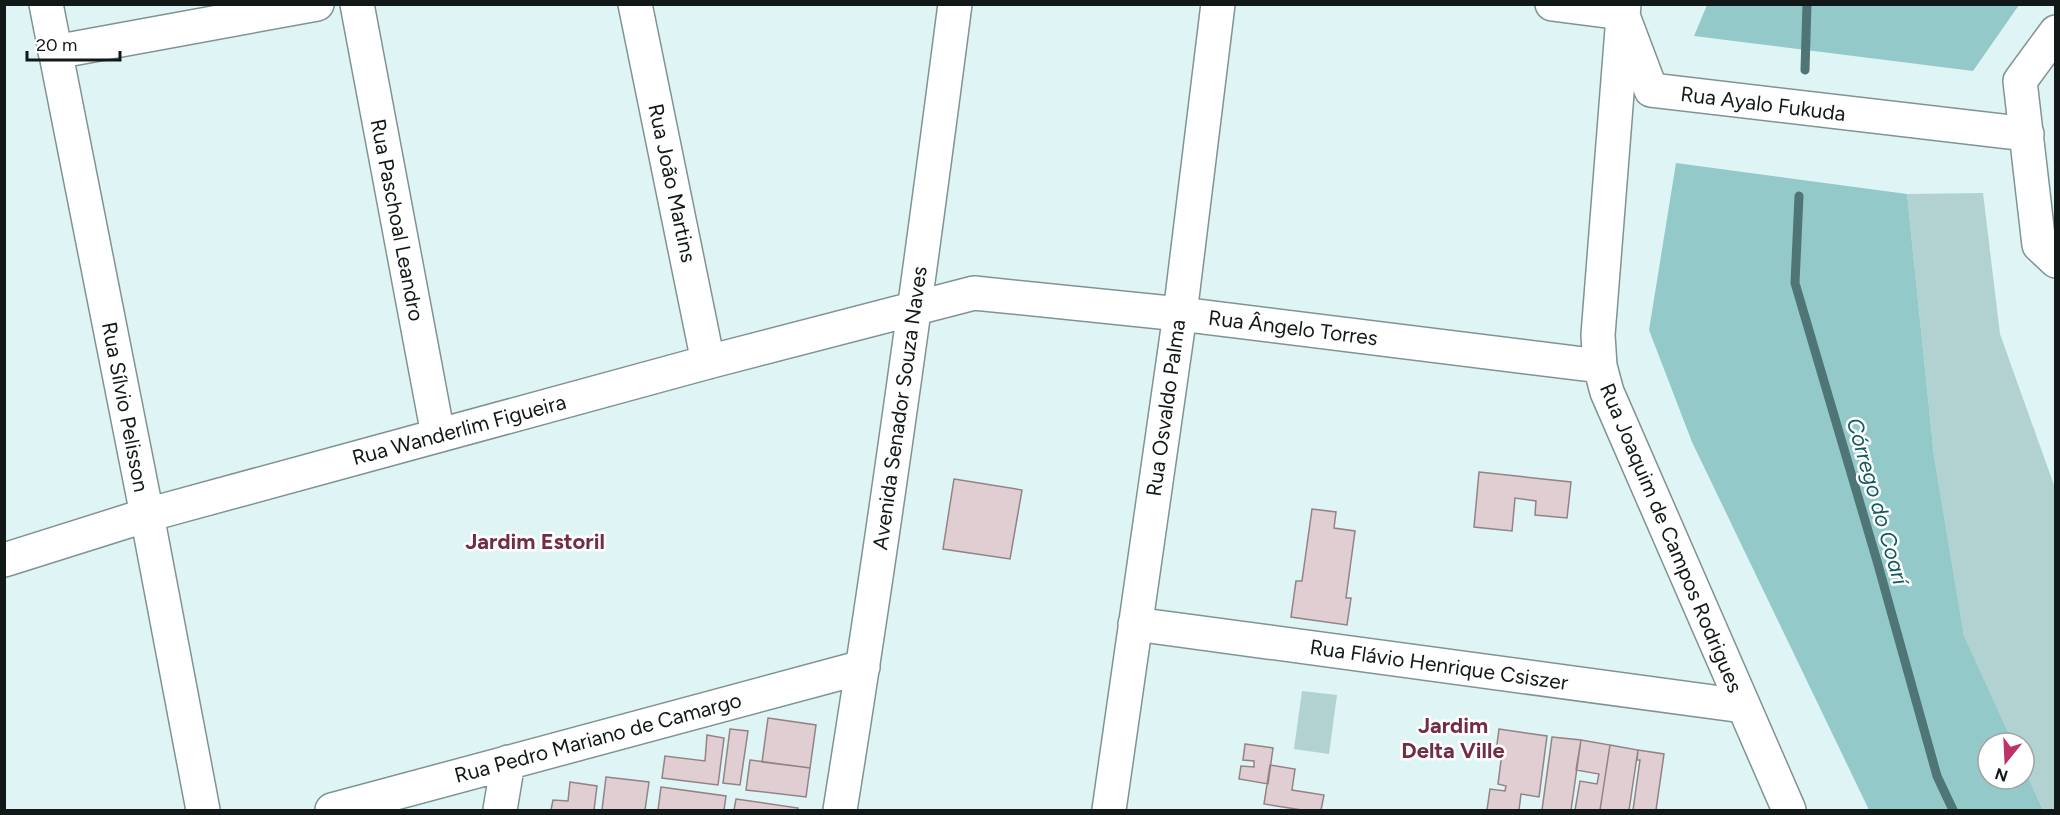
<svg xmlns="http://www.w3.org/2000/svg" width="2060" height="815" font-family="Figtree,sans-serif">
<rect width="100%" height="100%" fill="#dff4f4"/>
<path fill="#b2d2d2" d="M1983 193 2000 334 2055 488V810H2043L2024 768V743H2013L1964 637 1934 456 1907 194Z
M1302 691 1337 695 1329 754 1294 749Z"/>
<path fill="#94c9ca" d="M1707 5V4L2019 5 1973 71 1694 36Z
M1676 163 1907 194 1934 456 1964 636 2013 743H1988V779H2024V768L2043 810H1869L1692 442 1649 330Z"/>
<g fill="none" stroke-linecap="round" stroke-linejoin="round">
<path stroke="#4f7576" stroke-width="9" d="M1805 70 1807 4
M1799 196 1795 283 1877 561 1937 776 1953 810"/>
</g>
<path fill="#e1ced3" stroke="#938286" stroke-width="1.5" d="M1479 472 1571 482 1567 518 1535 515 1536 501 1515 498 1512 531 1474 527Z
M954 479 1022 490 1010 559 943 549Z
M1312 509 1336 512 1334 528 1355 531 1346 598H1351L1347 625 1291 617 1296 581H1302Z
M768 718 816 725 810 768 762 762Z
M730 729 748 731 740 785 723 783Z
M1499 729 1547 736 1539 797 1521 794 1519 810H1487L1490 789 1505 791 1506 786 1498 784 1502 753 1496 752Z
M707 735 724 738 718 785 662 778 665 756 705 761Z
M1552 737 1581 740 1571 810H1542Z
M1581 740 1610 745 1600 810H1575L1580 781 1597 784 1599 774 1576 770Z
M1245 744 1273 748 1268 784 1239 779 1241 766 1254 767V761L1243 760Z
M1610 745 1638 750 1629 810H1600Z
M1638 750 1664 754 1656 810H1633L1640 760H1637Z
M750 760 810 768 806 797 746 790Z
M1270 765 1295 769 1292 790 1324 795 1321 810H1302L1264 804Z
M606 777 649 782 645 810H602Z
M570 782 597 786 594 810H551L553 800 568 801Z
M661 787 726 796 724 810H658Z
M736 799 798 808 797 810H734Z"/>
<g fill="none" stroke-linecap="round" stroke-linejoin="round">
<defs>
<path id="minor" d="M46 4 147 515 203 810
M357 4 438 435
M635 4 708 362
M1552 4 1622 13 1651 90 2027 134
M1624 4 1598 335 1600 366 1607 392 1789 810
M2056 32 2020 81 2039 245 2056 261
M55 52 317 4
M4 560 147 515 708 362 974 293 1180 314 1600 366
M1135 624 1743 706
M332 810 863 667
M500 810 508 762
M840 810C883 543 920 274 955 4
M1109 810 1180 314 1218 4"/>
</defs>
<use href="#minor" stroke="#809393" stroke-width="36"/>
<use href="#minor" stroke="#fff" stroke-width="33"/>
</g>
<g text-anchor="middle" stroke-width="5" stroke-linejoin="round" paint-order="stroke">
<g font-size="21" fill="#111818" stroke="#fff">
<text transform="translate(1763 104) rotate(7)" y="7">Rua Ayalo Fukuda</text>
<text transform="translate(672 183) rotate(78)" y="7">Rua João Martins</text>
<text transform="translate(397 220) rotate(79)" y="7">Rua Paschoal Leandro</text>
<text transform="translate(1293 328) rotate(7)" y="7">Rua Ângelo Torres</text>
<text transform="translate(125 407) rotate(79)" y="7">Rua Sílvio Pelisson</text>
<text transform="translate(900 408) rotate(-82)" y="7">Avenida Senador Souza Naves</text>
<text transform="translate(1166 408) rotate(-82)" y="7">Rua Osvaldo Palma</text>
<text transform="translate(459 430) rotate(-15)" y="7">Rua Wanderlim Figueira</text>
<text transform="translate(1671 538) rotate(67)" y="7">Rua Joaquim de Campos Rodrigues</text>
<text transform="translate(1439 665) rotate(8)" y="7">Rua Flávio Henrique Csiszer</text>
<text transform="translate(598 738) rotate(-15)" y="7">Rua Pedro Mariano de Camargo</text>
</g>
<g font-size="22" font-style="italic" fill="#105a5c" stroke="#fff">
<text transform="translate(1878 501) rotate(74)" y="8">Córrego do Coarí</text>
</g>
<g font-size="22" font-weight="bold" fill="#712d44" stroke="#fff">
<text x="535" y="549">Jardim Estoril</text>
<text x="1453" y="733">Jardim<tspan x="1453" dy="25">Delta Ville</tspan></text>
</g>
</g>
<rect width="2060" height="815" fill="none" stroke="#111818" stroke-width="12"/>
<g transform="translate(2006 761) rotate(198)"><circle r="28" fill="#ffffff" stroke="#a0a3a3" stroke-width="1.5"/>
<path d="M0-4.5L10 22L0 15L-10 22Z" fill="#bd3269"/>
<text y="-9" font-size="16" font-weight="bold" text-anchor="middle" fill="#111818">N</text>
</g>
<path d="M27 51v9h93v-9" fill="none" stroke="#111818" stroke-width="3"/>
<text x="36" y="51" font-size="18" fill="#111818" stroke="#ffffff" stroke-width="4.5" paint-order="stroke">20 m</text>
</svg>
